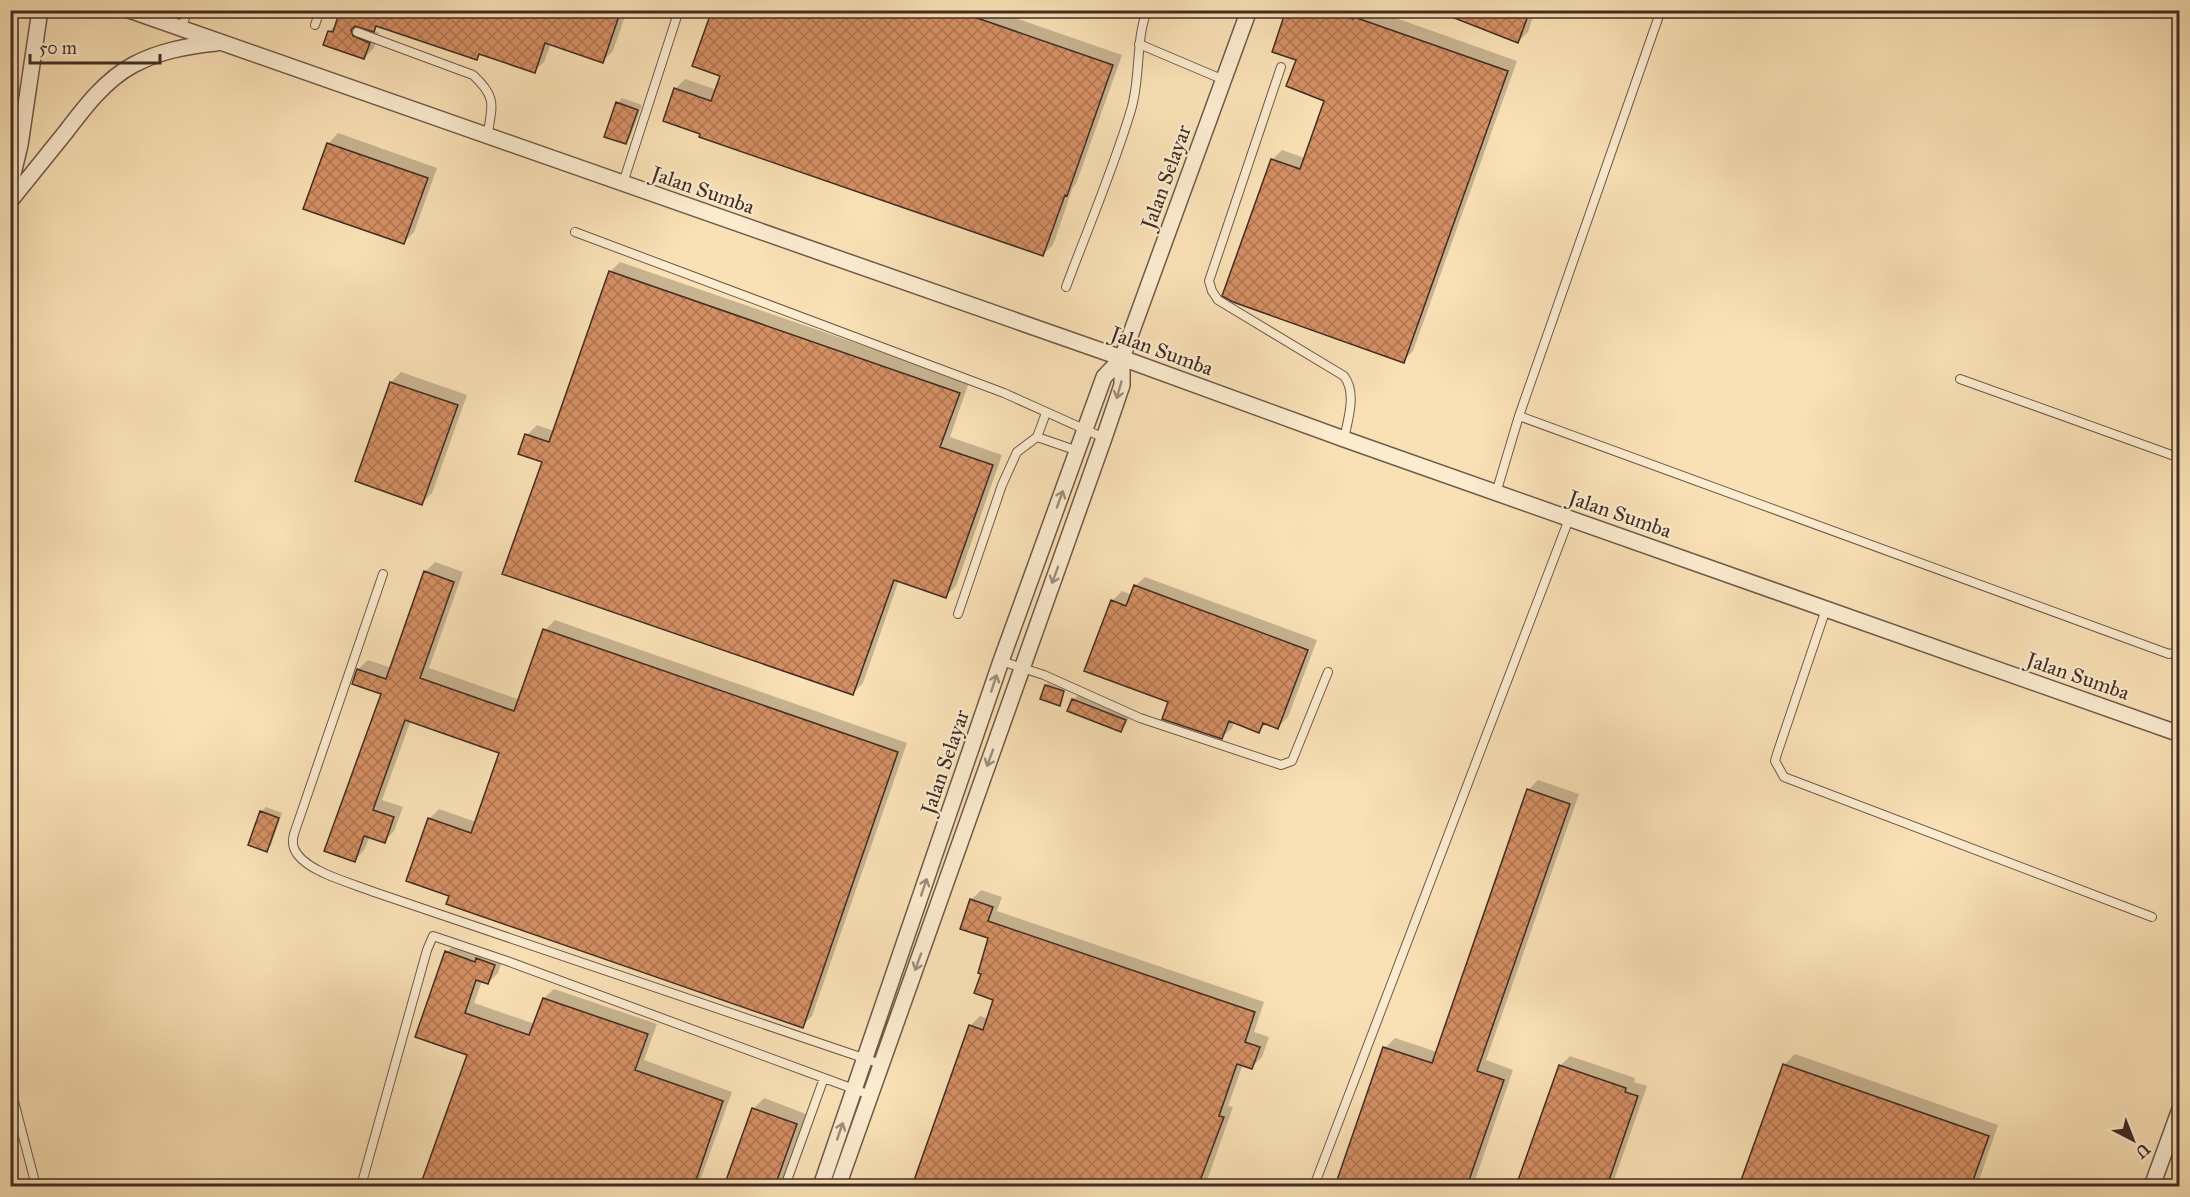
<svg xmlns="http://www.w3.org/2000/svg" width="2190" height="1197" font-family="'IM FELL Great Primer',serif">
<defs>
<pattern id="building-cross-hatch" width="8" height="8" patternUnits="userSpaceOnUse" patternTransform="scale(1.5)"><rect width="8" height="8" fill="#d48f63"/><path d="M0 0l8 8M0 8l8-8" fill="none" stroke="#ae7551"/></pattern>
</defs>
<rect width="100%" height="100%" fill="#f9e0b5"/>
<filter id="stains"><feTurbulence type="fractalNoise" baseFrequency=".00333" numOctaves="4"/><feColorMatrix values="0 0 0 0 .2 0 0 0 0 .09 0 0 0 0 .02 0 0 0 .5 -.17"/></filter>
<radialGradient id="worn" r=".72"><stop offset=".6" stop-color="#630" stop-opacity="0"/><stop offset="1" stop-color="#630" stop-opacity=".3"/></radialGradient>
<path fill="#0003" d="M342 10H627L613 51 603 61 551 43 544 62 534 71 482 53 477 58 379 25 373 31 379 33 374 48 364 58 329 31 338 23Z
M713 10H992L1122 55 1076 184 1073 187 1053 245 1042 255 702 133 675 89 685 79 717 90 722 75Z
M1288 10H1373L1517 61 1413 351 1403 361 1272 160 1282 150 1305 158 1326 100 1298 59Z
M1449 10H1535L1528 32 1518 42 1447 15Z
M1598 10H1622L1616 17Z
M622 98 642 105 630 138 626 143 618 103Z
M338 133 437 168 414 232 404 242 328 144Z
M620 262 969 382 950 437 1002 455 956 586 946 596 899 580 863 683 853 693 544 461 527 435 537 425 554 431 610 272Z
M401 372 467 395 432 493 422 503 391 382Z
M435 562 463 572 429 668 520 700 545 630 555 620 907 743 812 1016 802 1026 451 895 429 819 439 809 476 822 501 752 411 720 382 800 403 807 394 831 385 841 370 836 364 850 355 860 382 693 354 683 358 669 368 660 392 668 425 572Z
M1145 577 1317 640 1288 717 1278 727 1267 723 1259 731 1234 722 1232 728 1222 737 1170 701 1112 601 1122 591 1132 595 1135 586Z
M1048 683 1065 690 1059 704 1046 685Z
M1078 695 1130 715 1125 726 1121 730 1073 700Z
M1538 780 1579 794 1486 1060 1513 1070 1473 1186H1336L1385 1048 1395 1038 1437 1052 1528 790Z
M266 807 282 813 271 845 267 850 261 812Z
M981 890 1002 897 997 911 1264 1002 1254 1032 1269 1037 1262 1057 1252 1067 1243 1064 1228 1106 1233 1107 1205 1186H912L970 1026 980 1016 988 1019 995 999 983 973 990 938 971 900Z
M457 942 484 952 487 949 504 955 498 973 488 983 482 981 474 1003 535 1024 544 998 554 989 657 1024 644 1060 732 1092 698 1186H421L468 1054 447 952Z
M1795 1054 1998 1125 1977 1186H1741L1785 1064Z
M1570 1056 1635 1078 1634 1082 1647 1086 1612 1186H1518L1560 1066Z
M764 1098 806 1114 781 1186H725L754 1108Z"/>
<path fill="url(#building-cross-hatch)" stroke="#412c24" stroke-width="1.5" d="M340 10H621L603 63 545 43 535 73 479 54 477 60 376 26 374 32 355 26 351 30 353 36 370 43 364 59 323 45 328 31 333 32Z
M712 10H954L1113 65 1067 196 1065 195 1043 256 699 137 700 134 663 121 674 88 711 101 720 76 692 66Z
M1286 10H1331L1353 19 1354 17 1508 71 1404 363 1233 302 1222 296 1271 159 1300 169 1324 101 1286 86 1296 60 1272 52Z
M1434 10H1530L1518 43Z
M616 102 638 110 626 144 604 137Z
M327 143 428 178 404 244 303 209Z
M609 271 960 393 940 447 993 465 946 598 894 580 853 695 502 574 542 462 518 454 525 434 549 442Z
M390 382 458 405 422 505 355 481Z
M424 571 454 582 420 678 514 711 543 629 898 752 803 1028 446 904 449 896 406 881 428 818 471 833 499 753 405 720 373 810 394 817 385 843 364 836 355 862 324 851 381 694 352 684 357 669 386 679Z
M1134 585 1308 650 1278 729 1263 723 1259 733 1229 721 1222 739 1162 719 1168 702 1084 671 1111 600 1126 606Z
M1045 685 1064 691 1060 706 1040 699Z
M1072 699 1126 720 1121 732 1067 711Z
M1527 789 1570 804 1477 1071 1504 1080 1467 1186H1335L1383 1047 1432 1063Z
M260 811 279 818 267 852 248 845Z
M970 899 993 907 988 921 1255 1012 1245 1042 1260 1047 1252 1069 1237 1064 1219 1116 1224 1117 1198 1186H912L969 1025 983 1030 993 1000 974 993 981 974 978 973 988 938 960 929Z
M445 951 475 962 476 958 495 965 488 984 476 980 465 1013 529 1035 543 998 648 1034 635 1070 723 1101 694 1186H420L467 1055 415 1037Z
M1783 1064 1989 1136 1971 1186H1739Z
M1559 1065 1626 1088 1625 1092 1638 1096 1607 1186H1516Z
M752 1108 797 1124 775 1186H724Z"/>
<g fill="none" stroke-linecap="round" stroke-linejoin="round">
<defs>
<path id="service" d="M280 10 281 11
M315 25 320 10
M181 29 188 10
M357 32 473 75C498 98 492 106 487 137
M1139 44 1224 80
M1281 67 1209 281 1212 291 1218 300 1344 376C1357 393 1348 419 1344 439
M623 183 679 10
M575 232 1004 393 1104 438
M1066 287C1088 228 1113 170 1131 110 1141 78 1135 43 1147 10
M1960 379 2180 458
M1519 416 2169 654 2180 651
M1037 437 1046 413
M1496 493 1519 416 1661 10
M383 574 294 834C293 838 292 843 294 848 302 871 352 883 374 892L881 1064
M1826 609 1777 754 1775 761 1784 777 2152 917
M958 614 1002 485 1017 452 1037 437 1078 451
M1001 661 1044 675 1140 718 1281 765 1292 761 1328 672
M10 1086 36 1186
M361 1186 427 950 433 936 507 961 870 1095
M785 1186 824 1078
M1314 1186 1569 519"/>
<path id="minor" d="M129 10 1122 358 1344 439 2180 734
M10 186 20 145 40 10
M10 201C29 178 47 155 65 133 84 108 105 80 133 65 159 51 187 46 216 43
M1122 358 1249 10
M821 1186 1001 661 1104 377 1122 358V385L1104 438 838 1186
M2152 1186 2180 1109
M2179 1186 2180 1184"/>
</defs>
<use href="#service" stroke="#6f5948" stroke-width="10"/>
<use href="#minor" stroke="#6f5948" stroke-width="18"/>
<use href="#service" stroke="#fbebcf" stroke-width="8"/>
<use href="#minor" stroke="#fbebcf" stroke-width="15"/>
</g>
<defs><path id="oneway-shaft" d="M-6 0H5M1.5-3L5.5 0L1.5 3" fill="none" stroke-width="1.6" stroke-linecap="round" stroke-linejoin="round" transform="scale(1.5)"/></defs>
<g stroke="#9e8c7a">
<use href="#oneway-shaft" transform="translate(1119 390) rotate(106)"/>
<use href="#oneway-shaft" transform="translate(1060 499) rotate(-70)"/>
<use href="#oneway-shaft" transform="translate(1055 575) rotate(110)"/>
<use href="#oneway-shaft" transform="translate(994 683) rotate(-72)"/>
<use href="#oneway-shaft" transform="translate(990 758) rotate(110)"/>
<use href="#oneway-shaft" transform="translate(924 887) rotate(-71)"/>
<use href="#oneway-shaft" transform="translate(918 962) rotate(110)"/>
<use href="#oneway-shaft" transform="translate(840 1131) rotate(-71)"/>
</g>
<g text-anchor="middle" stroke-width="4.5" stroke-linejoin="round" paint-order="stroke">
<g font-size="21" fill="#412c24" stroke="#fbebcf">
<text transform="translate(1166 177) rotate(-70)" y="7">Jalan Selayar</text>
<text transform="translate(703 190) rotate(19)" y="7">Jalan Sumba</text>
<text transform="translate(1162 351) rotate(20)" y="7">Jalan Sumba</text>
<text transform="translate(1620 514) rotate(19)" y="7">Jalan Sumba</text>
<text transform="translate(2078 676) rotate(19)" y="7">Jalan Sumba</text>
<text transform="translate(945 762) rotate(-71)" y="7">Jalan Selayar</text>
</g>
</g>
<rect width="2190" height="1197" fill="none" stroke="#f9e0b5" stroke-width="36"/>
<rect x="12" y="12" width="2166" height="1173" fill="none" stroke="#412c24" stroke-width="3"/>
<rect x="18" y="18" width="2154" height="1161" fill="none" stroke="#412c24" stroke-width="1.5"/>
<g transform="translate(2133 1140) rotate(138)" stroke="#fbebcf" stroke-width="4.5" paint-order="stroke">
<path d="M0-4.5L10 22L0 15L-10 22Z" fill="#412c24"/>
<text y="-9" font-size="16" font-weight="bold" text-anchor="middle" fill="#412c24">U</text>
</g>
<path d="M30 54v9h130v-9" fill="none" stroke="#412c24" stroke-width="3"/>
<text x="39" y="54" font-size="18" fill="#412c24" stroke="#fbebcf" stroke-width="4.5" paint-order="stroke">50 m</text>
<rect width="100%" height="100%" filter="url(#stains)"/>
<rect width="100%" height="100%" fill="url(#worn)"/>
</svg>
